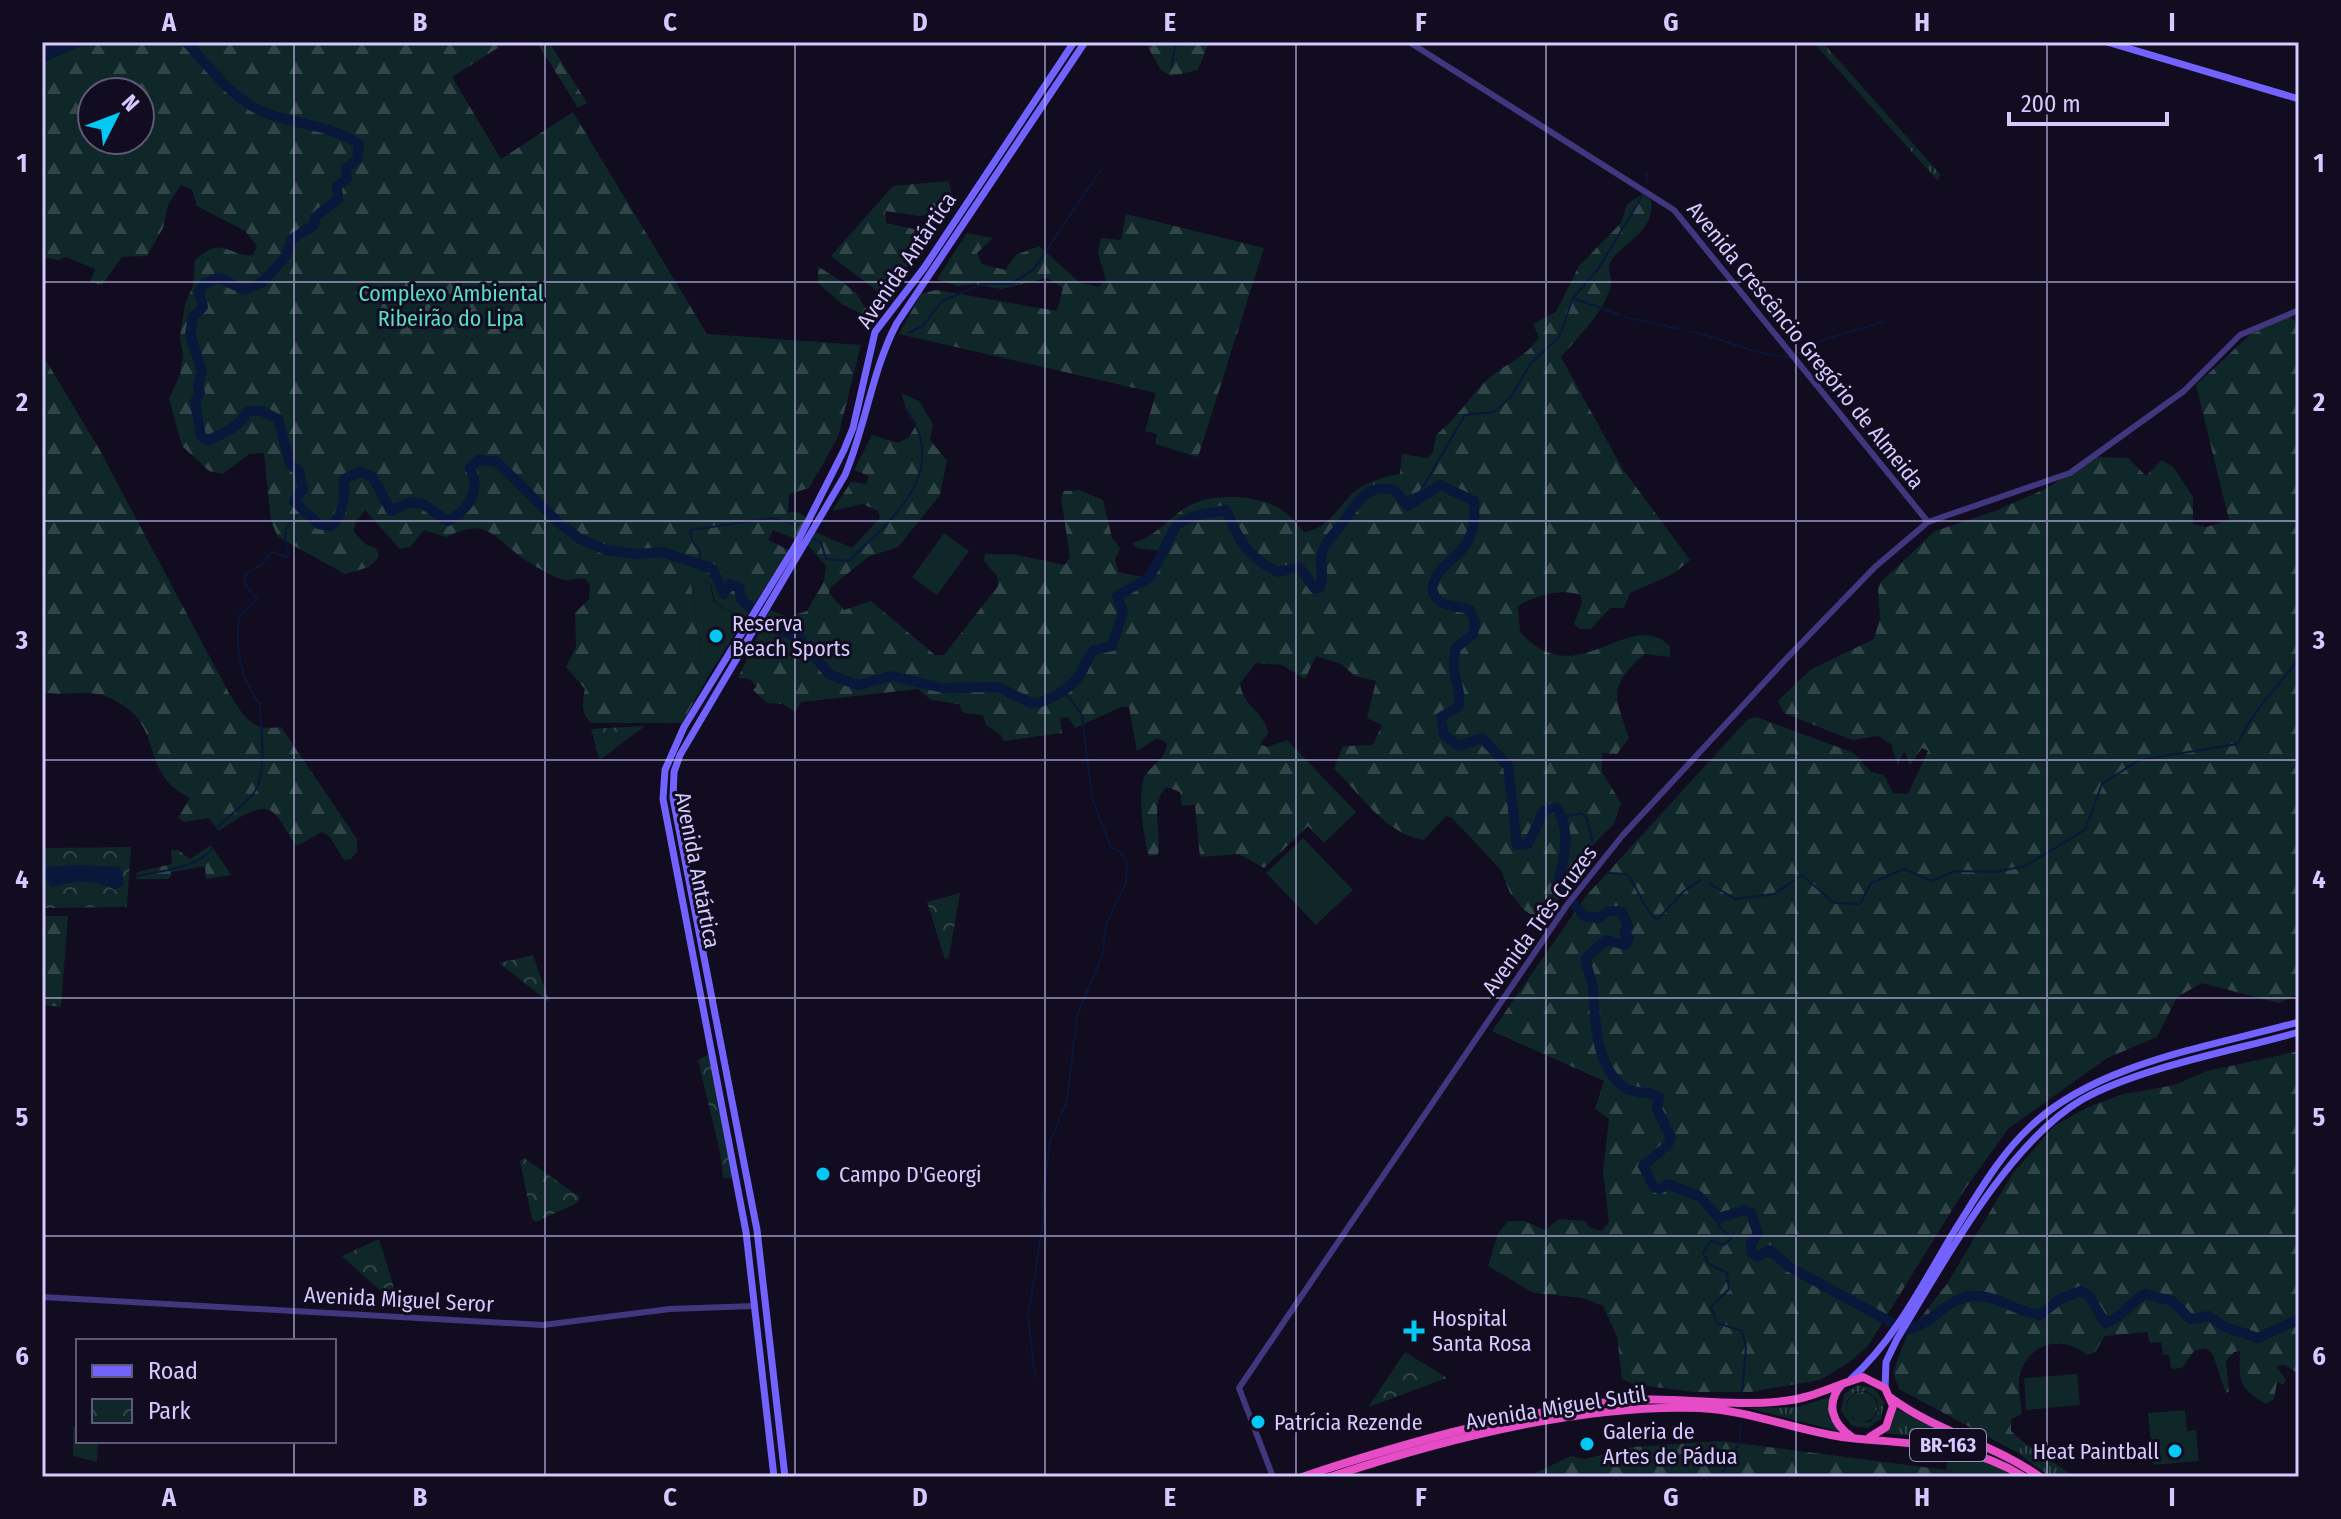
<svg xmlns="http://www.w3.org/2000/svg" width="2341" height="1519" font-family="'Fira Sans Condensed',sans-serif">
<defs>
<pattern id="grass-tufts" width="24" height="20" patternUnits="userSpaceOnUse" patternTransform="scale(2)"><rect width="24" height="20" fill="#0f2729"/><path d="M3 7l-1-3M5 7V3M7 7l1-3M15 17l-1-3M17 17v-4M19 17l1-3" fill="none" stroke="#314549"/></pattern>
<pattern id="forest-firs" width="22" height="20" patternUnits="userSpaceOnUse" patternTransform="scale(2)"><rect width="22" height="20" fill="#0f2729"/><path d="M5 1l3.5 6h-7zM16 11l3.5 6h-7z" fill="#314549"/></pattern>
<pattern id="park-crowns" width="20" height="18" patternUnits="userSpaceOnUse" patternTransform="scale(2)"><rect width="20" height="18" fill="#0f2729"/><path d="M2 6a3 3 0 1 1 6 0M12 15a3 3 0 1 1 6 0" fill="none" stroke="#314549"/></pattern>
</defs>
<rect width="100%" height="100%" fill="#110c1f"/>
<path fill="url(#grass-tufts)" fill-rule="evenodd" d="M1813 42 1825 45 1940 174 1938 181Z
M1858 1385 1874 1388 1884 1402 1881 1419 1868 1428 1852 1426 1841 1411 1844 1394ZM1867 1391 1877 1399 1878 1412 1870 1422H1858L1848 1414 1847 1401 1855 1392Z
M1847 1407a15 15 0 1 1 30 0a15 15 0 1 1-30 0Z
M1830 1397V1418L1838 1431 1748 1408 1798 1407Z
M1896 1408 1971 1445 1944 1439 1883 1433 1893 1421Z
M73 1427H78V1441L98 1443 97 1462 73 1456Z
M2022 1441 2075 1477H2050L2018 1453Z"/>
<path fill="url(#forest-firs)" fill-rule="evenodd" d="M89 42H507L452 77 501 159 573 112 707 334 861 345 838 437 809 488 789 494 788 512 800 513 808 520 796 539 773 530 768 540 789 550 744 620 715 602 711 584 690 576 700 651 709 675 682 723H591C581 714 582 702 585 689L566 667 576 647 575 613 589 599 590 584 585 579C576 577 569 582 560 579 553 577 522 559 517 554 489 530 482 520 446 537L424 530 410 547 400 549 365 510 355 523 354 532 365 544 376 548 379 557 369 567 345 574 278 537 271 521 264 453 249 454 223 474 209 471 182 446 169 399 180 375 183 357 180 337 185 304 193 286 195 260C224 234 227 257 253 255L257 246 245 231 197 206 192 190 181 185 168 205 163 228 147 256 122 257 102 285 90 282 95 269 66 257 59 260 42 257V63ZM92 92H140V140H92Z
M537 42H549L587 103 578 108Z
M1145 42H1209L1198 70 1171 76 1161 70Z
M948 181C954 194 951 202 942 212L919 216 885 211 886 223 918 230 938 229 884 296 831 256 893 186Z
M1643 194 1651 200C1657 235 1613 246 1609 266 1608 272 1612 278 1611 285 1605 311 1578 337 1561 357L1622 468 1690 560 1673 574 1630 593 1624 608H1610L1591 629H1580L1574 624 1582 603 1580 595C1563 588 1533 596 1518 606L1520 632C1578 696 1627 606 1670 646V657L1644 654C1608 688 1614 694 1629 738L1617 754 1602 753V772L1621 803 1614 824 1575 862 1573 880 1542 923 1523 909 1510 893 1501 870 1452 818 1446 816 1424 840C1385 834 1362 795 1334 769L1343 746 1373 745 1382 725 1367 718 1376 681 1355 676 1341 664 1316 656 1305 679 1282 665 1256 663 1240 684C1243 706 1265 713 1268 733L1260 744 1267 747 1287 740 1356 812 1324 843 1308 826 1264 868 1239 854 1200 857 1195 805 1182 806 1180 792 1167 787C1149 801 1162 834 1158 855L1149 856C1144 840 1136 787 1146 774 1156 761 1165 760 1167 743L1157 738 1137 751 1129 707H1121L1075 728 1068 717 1060 718 1062 733 1003 741 1001 735 986 725 983 715 963 713 959 704 931 700 918 689 801 702 795 712 783 704 767 703 753 690 757 686 749 679 738 678 770 610 788 617 807 611 824 581 826 566 807 544 815 532 852 548 880 518 878 511 863 504 832 511 851 482 866 484 869 476 854 470 872 435 898 443 909 437 917 424 906 409 901 393 919 401 933 424 930 440 947 461 940 495 898 547 868 557 831 587 829 593 844 610 871 601 935 655H944L998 586 997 576 984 561 985 554H1013L1065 565 1070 557 1061 498 1064 491 1079 490 1103 500 1112 538 1120 548 1115 560 1118 572 1149 578 1161 551 1136 548 1133 543C1156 536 1166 521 1185 508 1207 492 1260 494 1282 510 1291 515 1296 526 1305 532 1326 529 1336 511 1349 497 1362 483 1381 477 1400 474L1402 454 1428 458 1433 452 1436 435C1460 416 1469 396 1489 378 1505 364 1528 356 1539 337L1533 324 1556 312 1579 266 1621 223 1627 204Z
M1126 214 1264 248 1198 457 1155 444 1157 434 1145 431 1156 393 899 334 921 294 936 290 1057 311 1063 288 1047 278 1001 289 975 284 957 286 937 279 967 233 993 238 977 253 982 264 1005 270 1016 255 1039 246 1079 282 1099 287 1106 280 1098 253 1101 238 1121 240Z
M818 267C822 268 853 289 856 293 862 301 862 308 872 313L881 300 886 303 871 318 843 305 818 283Z
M2289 317 2295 321 2299 332V994L2279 1003 2202 983 2177 997 2157 1037 2107 1058 2008 1129 1965 1189 1868 1346 1848 1363 1820 1380 1750 1392H1694L1633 1384 1622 1379 1617 1336 1603 1306 1583 1298 1534 1293 1488 1266 1498 1234 1508 1221H1525L1545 1230 1559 1219 1585 1221 1589 1227 1602 1231 1609 1222 1603 1171 1609 1119 1595 1109 1604 1081 1492 1031 1586 896 1748 719 1756 717 1854 753 1871 772 1884 775 1893 793 1908 794 1928 751 1922 748 1910 765 1904 751 1898 765 1891 744 1878 736 1852 740 1784 713 1778 701 1810 670 1874 639 1880 618 1878 589 1881 582 1935 531 1995 511 2047 488 2097 457 2128 458 2146 476 2162 460 2174 468 2193 497V524L2206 527 2229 520 2196 385 2251 334Z
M42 354 98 447 230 695C246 718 250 731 281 727L357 839V851L351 859 344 860 330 837 322 832 297 846C288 836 283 822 274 813 260 800 231 823 219 831L209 818 184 822 178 818 190 798C135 771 169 725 110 698 89 688 64 697 42 692Z
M211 845 231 875 206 879 205 866 172 872 169 879H136L137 872 172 864 171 850H178L190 859Z
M42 916H68L61 1007 42 1005Z
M2299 1051V1374L2285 1365 2276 1366 2286 1380 2284 1385 2277 1382 2274 1399 2266 1404C2238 1388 2239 1381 2240 1351L2234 1352 2226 1361 2229 1391 2226 1393 2213 1355 2206 1348 2194 1351 2182 1368 2171 1369 2169 1355H2163L2161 1342 2150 1343 2147 1332 2105 1336 2095 1352 2087 1355C2062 1334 2029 1343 2020 1374 2017 1385 2021 1402 2022 1414L2011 1419V1431L2022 1441 2018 1453 1899 1389 1893 1372 1907 1335 1947 1284 2013 1173 2054 1126 2086 1108 2120 1095 2174 1085 2207 1071Z
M1721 1441 1946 1470 1968 1477H1527L1571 1456 1585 1459 1632 1447Z"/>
<path fill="url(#park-crowns)" d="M645 726 601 759 599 758 591 729Z
M131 847 127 907 42 908V848Z
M960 893 949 957 945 959 927 902Z
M533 955 550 1003 499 963Z
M710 1054 733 1178H723L720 1152 698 1060Z
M524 1158 580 1197 577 1203 536 1222 532 1219 520 1161Z
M379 1239 395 1291 386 1296 342 1256Z
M1405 1352 1447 1378 1368 1407Z"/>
<path fill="#0f2729" d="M944 533 969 551 937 595 912 577Z
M690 575 710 584 714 602 744 620 709 675 700 651Z
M1303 838 1353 890 1316 925 1266 873Z
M2077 1374 2080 1405 2026 1410 2024 1378Z
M2185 1410 2187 1431 2196 1430 2199 1461 2153 1465 2148 1413Z
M1949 1449 1980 1458 2018 1477H1968L1946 1470Z"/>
<path fill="#09173b" d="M42 42H89L42 63Z
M79 865 119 867 123 873V885L115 890C96 878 71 881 51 887L44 877 47 867Z"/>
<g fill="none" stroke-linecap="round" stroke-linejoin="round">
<path stroke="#09173b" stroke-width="2" d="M1171 68 1176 42
M1646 183 1647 174
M1573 298 1620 315
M1625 317 1679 329
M1689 331C1723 338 1756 356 1790 357
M908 333 923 326 942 301 983 284H1011L1034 269 1102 168
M1797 352 1825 339 1884 322
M1400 500 1420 492 1465 415 1494 412 1511 397 1531 363 1559 337 1573 298 1598 269 1643 195
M812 539 821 542 826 559 849 561C892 518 952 473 906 409
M700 566V551L692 541 690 530 773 518 792 524
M1563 817 1581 813 1587 819 1593 843
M216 829C227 817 242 807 253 794 269 774 260 726 260 703 241 684 234 641 240 615L257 599 245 584V574L261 565 272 552 287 557 289 552C280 533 286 525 302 512
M1609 873 1627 874C1639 889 1643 909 1657 920L1684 891 1701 880
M138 876C163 870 198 869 213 847
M1710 884 1735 899 1774 894 1802 875 1834 903 1860 904 1871 883 1904 869 1932 881 1955 871 1995 872 2025 866 2085 830 2102 784 2139 760 2238 744C2249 714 2280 685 2299 658
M1713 1212 1720 1228 1732 1238 1724 1245 1711 1241 1703 1253 1709 1264 1727 1273 1729 1289 1711 1307 1717 1323 1742 1331 1746 1347 1742 1393
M1035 1377 1028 1318 1044 1215 1042 1199 1050 1143 1067 1100 1077 1016 1103 953 1106 925 1126 882 1127 864 1121 852 1111 847 1092 798 1082 715 1063 690
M1720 1477 1739 1444 1741 1423"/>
<path stroke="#09173b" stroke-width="10" d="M186 42C208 65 230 96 259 110 294 126 324 122 359 144L357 160 346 168 347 179 337 186 338 199 315 217 314 225 292 239 286 256 263 282 245 290 219 278 205 283 199 292 203 307 193 317 190 334 202 372 198 384 200 393 195 402 201 436 207 440C224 434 239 427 248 411H262L278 419 290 464 299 471 303 489 294 501 318 524 331 526C344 515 345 495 344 479L359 472 372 476 391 511 410 502 423 504 448 521C468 510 482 491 470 468L478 460 496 461 558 522 580 539 606 550 637 554 662 552 713 569 724 594 730 584 739 587 741 599 771 627 800 639 829 674 838 678 859 685 891 676 943 688 998 687 1033 704C1049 701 1072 688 1081 673 1086 665 1087 658 1094 650L1112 646 1123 612 1117 596 1149 578 1177 524 1198 515 1226 510C1239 540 1247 557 1278 572L1299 567 1315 589 1320 587C1324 576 1321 568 1321 557 1323 543 1334 535 1341 525 1356 506 1364 482 1394 490L1408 506 1440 485 1474 501C1479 562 1438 554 1432 589 1438 610 1453 603 1470 610L1475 623 1473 634 1456 648C1448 676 1464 688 1458 707L1441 717 1444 735 1459 746 1482 738 1508 766 1517 845 1528 844 1544 811 1556 807C1572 830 1564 859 1558 884L1584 916 1599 918 1608 911H1621L1628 926 1624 933 1629 938 1625 945 1606 940 1586 958C1586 969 1592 978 1593 988 1595 1019 1595 1066 1624 1087 1635 1095 1648 1090 1659 1097L1657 1109 1671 1138 1667 1146 1643 1166 1654 1187 1660 1189 1667 1184 1699 1196 1719 1218 1744 1210 1751 1213 1758 1234 1751 1243V1252L1757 1257 1770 1250 1788 1266 1905 1330C1932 1326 1945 1298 1973 1296 1999 1295 2015 1312 2040 1315L2060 1299 2081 1291 2089 1296 2105 1323C2120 1320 2130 1302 2145 1294L2172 1301 2190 1319 2209 1316 2225 1327 2258 1338 2299 1319"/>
<path stroke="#40377e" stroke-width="6" d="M1409 42 1674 210 1928 522
M42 1297 543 1325 670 1309 754 1306
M1273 1477 1239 1388 1567 905 1622 836 1786 659 1875 567 1928 522 2070 473 2184 391 2240 335 2299 310"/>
<path stroke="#7262fe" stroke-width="7" d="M2107 42 2299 99
M1851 1379C1896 1339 1924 1281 1955 1230 1978 1194 1999 1156 2030 1127 2096 1063 2213 1046 2299 1022
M1885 1388 1886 1362 1897 1339C1943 1264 2007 1143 2083 1099 2138 1068 2236 1050 2299 1032
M774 1477 746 1232 663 799 665 770 684 727 797 543 844 450 853 428 875 332 924 268 1074 42
M785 1477 757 1230 673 798 674 772 680 755 845 475C866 425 872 370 897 323L1085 42"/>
<path stroke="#e54cc6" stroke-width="8" d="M1891 1398C1937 1432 1994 1444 2040 1477
M1852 1437C1832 1424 1825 1403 1842 1384L1863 1377 1885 1388 1893 1406 1886 1427 1870 1437
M1302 1477C1401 1444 1504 1415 1608 1402 1667 1394 1726 1408 1784 1401 1805 1399 1823 1391 1842 1384
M1330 1477C1444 1439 1579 1404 1699 1408 1749 1410 1794 1430 1842 1437 1907 1445 1966 1440 2024 1477"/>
</g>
<path fill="none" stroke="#d4caff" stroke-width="2" stroke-opacity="0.55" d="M294 42V1341M545 42V1477M795 42V1477M1045 42V1477M1296 42V1477M1546 42V1477M1796 42V1477M2047 42V1477M42 282H2299M42 521H2299M42 760H2299M42 998H2299M42 1236H2299M294 1441V1477"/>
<g fill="#01c8f4" stroke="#110c1f" stroke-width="3">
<circle cx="716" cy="636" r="8"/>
<circle cx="823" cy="1174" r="8"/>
<path d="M1410 1319h8v8h8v8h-8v8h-8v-8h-8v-8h8z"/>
<circle cx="1258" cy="1422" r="8"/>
<circle cx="1587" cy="1444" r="8"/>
<circle cx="2175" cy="1451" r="8"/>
</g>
<g text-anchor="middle" stroke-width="6" stroke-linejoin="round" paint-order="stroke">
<rect fill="#110c1f" stroke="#9a91bc" stroke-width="2" x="1910" y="1429" width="76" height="32" rx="6"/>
<g font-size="20" font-weight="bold" fill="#d4caff">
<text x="1948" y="1452">BR-163</text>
</g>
<g font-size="22" fill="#d4caff" stroke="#110c1f">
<text transform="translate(906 260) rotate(-56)" y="8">Avenida Antártica</text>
<text transform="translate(1806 345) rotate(51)" y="8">Avenida Crescêncio Gregório de Almeida</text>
<text transform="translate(698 870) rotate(79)" y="8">Avenida Antártica</text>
<text transform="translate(1539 920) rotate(-54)" y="8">Avenida Três Cruzes</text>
<text transform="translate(399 1299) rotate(3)" y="8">Avenida Miguel Seror</text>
<text transform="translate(1556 1407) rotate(-9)" y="8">Avenida Miguel Sutil</text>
</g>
<g font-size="22" fill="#57dec7" stroke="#110c1f">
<text x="451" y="301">Complexo Ambiental<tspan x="451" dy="25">Ribeirão do Lipa</tspan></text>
</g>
<g font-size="22" fill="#d4caff" stroke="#110c1f" text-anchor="start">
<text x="732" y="631">Reserva<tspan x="732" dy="25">Beach Sports</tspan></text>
<text x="839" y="1182">Campo D'Georgi</text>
<text x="1432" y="1326">Hospital<tspan x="1432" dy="25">Santa Rosa</tspan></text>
<text x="1274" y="1430">Patrícia Rezende</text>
<text x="1603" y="1439">Galeria de<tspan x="1603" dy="25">Artes de Pádua</tspan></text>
<text x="2159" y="1459" text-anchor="end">Heat Paintball</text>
</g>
</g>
<rect width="2341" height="1519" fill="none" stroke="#110c1f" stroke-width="88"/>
<rect x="76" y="1339" width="260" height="104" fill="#110c1f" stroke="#5f5879" stroke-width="2"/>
<rect x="92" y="1365" width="40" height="12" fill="#7262fe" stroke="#5f5879" stroke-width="2"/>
<text x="148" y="1379" font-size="24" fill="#d4caff">Road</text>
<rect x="92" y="1399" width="40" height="24" fill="url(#park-crowns)" stroke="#5f5879" stroke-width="2"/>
<text x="148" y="1419" font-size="24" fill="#d4caff">Park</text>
<g transform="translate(116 116) rotate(48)"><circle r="38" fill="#110c1f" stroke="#5f5879" stroke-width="2"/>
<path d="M0-6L14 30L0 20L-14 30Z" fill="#01c8f4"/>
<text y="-12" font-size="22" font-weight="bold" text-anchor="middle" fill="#d4caff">N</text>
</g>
<path d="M2009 112v12h158v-12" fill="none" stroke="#d4caff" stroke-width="4"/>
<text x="2021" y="112" font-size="24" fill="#d4caff" stroke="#110c1f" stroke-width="6" paint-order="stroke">200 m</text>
<rect x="44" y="44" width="2253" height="1431" fill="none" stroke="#d4caff" stroke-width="3"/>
<g font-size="26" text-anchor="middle" font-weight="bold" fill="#d4caff">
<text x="169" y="31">A</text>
<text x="420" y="31">B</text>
<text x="670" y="31">C</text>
<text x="920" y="31">D</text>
<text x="1170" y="31">E</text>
<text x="1421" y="31">F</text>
<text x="1671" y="31">G</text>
<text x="1922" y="31">H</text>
<text x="2172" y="31">I</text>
<text x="22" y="172">1</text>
<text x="2319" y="172">1</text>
<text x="22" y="411">2</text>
<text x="2319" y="411">2</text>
<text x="22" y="649">3</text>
<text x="2319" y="649">3</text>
<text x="22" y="888">4</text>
<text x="2319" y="888">4</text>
<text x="22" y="1126">5</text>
<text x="2319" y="1126">5</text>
<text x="22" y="1365">6</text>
<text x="2319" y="1365">6</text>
<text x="169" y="1506">A</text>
<text x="420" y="1506">B</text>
<text x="670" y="1506">C</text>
<text x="920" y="1506">D</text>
<text x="1170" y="1506">E</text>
<text x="1421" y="1506">F</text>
<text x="1671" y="1506">G</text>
<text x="1922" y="1506">H</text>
<text x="2172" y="1506">I</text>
</g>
</svg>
